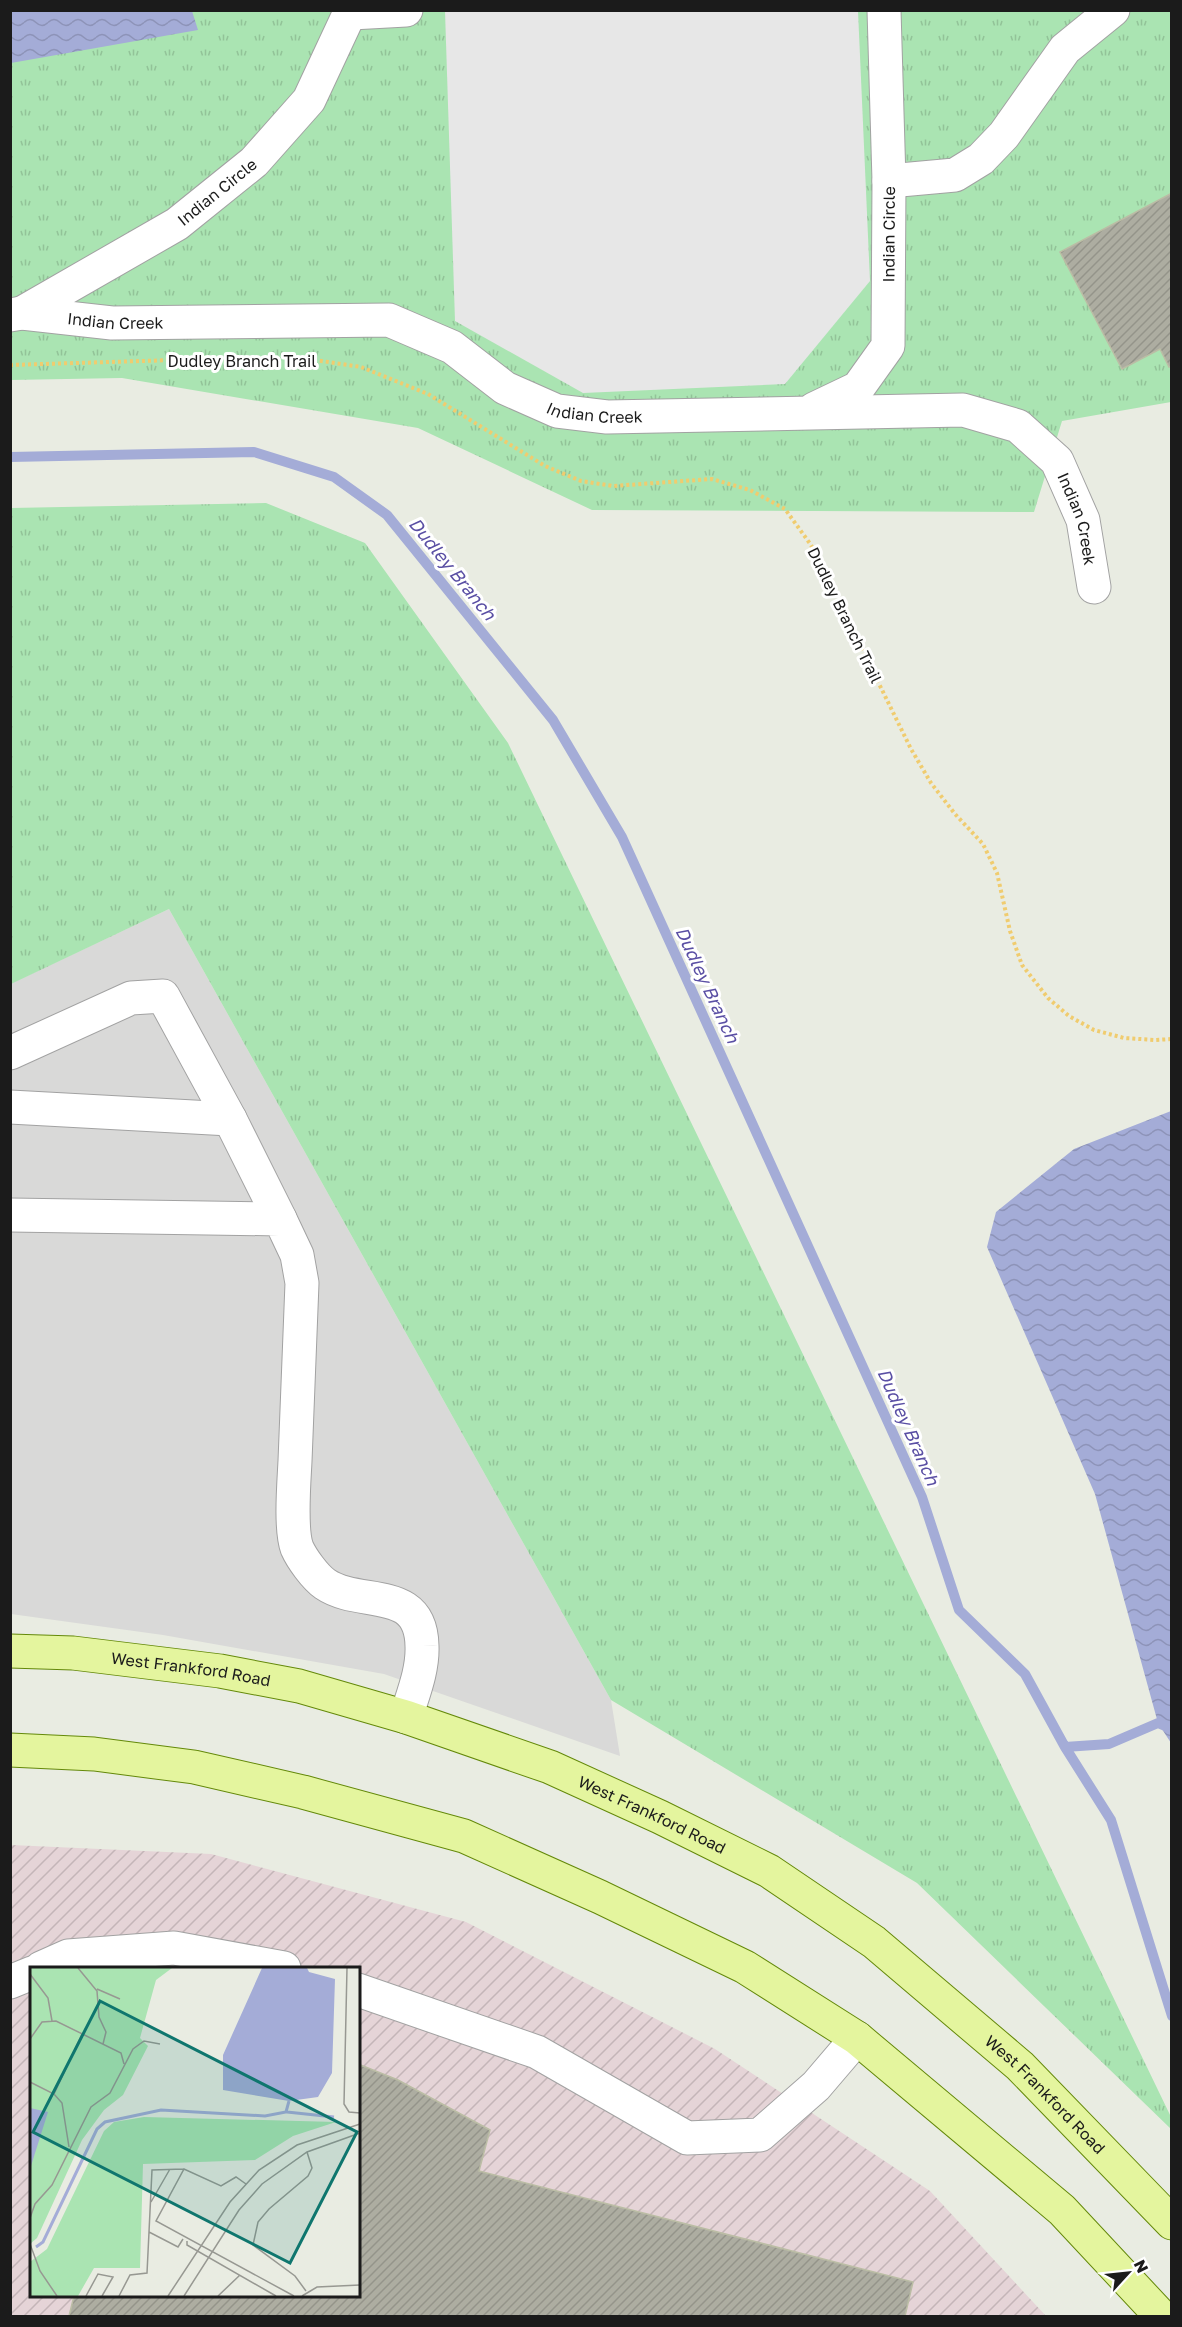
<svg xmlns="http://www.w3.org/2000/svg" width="1182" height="2327" font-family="'Golos Text',sans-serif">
<defs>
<pattern id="industrial-furrows" width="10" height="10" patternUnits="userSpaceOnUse" patternTransform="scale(1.5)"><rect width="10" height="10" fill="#e5d4d7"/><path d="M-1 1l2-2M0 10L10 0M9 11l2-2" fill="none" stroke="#c4b5b8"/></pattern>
<pattern id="grass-tufts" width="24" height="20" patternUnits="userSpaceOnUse" patternTransform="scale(1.5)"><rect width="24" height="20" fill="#aae4b2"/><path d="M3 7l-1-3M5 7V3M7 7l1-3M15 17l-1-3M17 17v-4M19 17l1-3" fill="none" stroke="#92c398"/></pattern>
<pattern id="water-waves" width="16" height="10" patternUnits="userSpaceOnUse" patternTransform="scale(1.5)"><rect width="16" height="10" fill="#a4acd7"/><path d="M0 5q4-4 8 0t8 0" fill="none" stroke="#8d93b8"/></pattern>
<pattern id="building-hatch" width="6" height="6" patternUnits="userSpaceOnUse" patternTransform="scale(1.5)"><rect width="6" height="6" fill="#adada1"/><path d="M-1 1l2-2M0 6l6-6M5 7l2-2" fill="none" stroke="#94948a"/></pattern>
</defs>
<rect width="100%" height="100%" fill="#e9ece2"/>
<path fill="#d9d9d8" d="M169 909 611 1700 620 1756 384 1674 163 1635 11 1614 10 984Z"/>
<path fill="url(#industrial-furrows)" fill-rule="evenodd" d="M11 1845 211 1854 466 1922 715 2049 930 2191 1046 2316H11ZM32 1968H358V2296H32Z"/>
<path fill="url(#grass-tufts)" d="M10 11H1171V402L1062 421 1034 512 592 510 418 428 122 378 11 380Z
M266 503 365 543 508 743 1171 2117V2129L917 1883 611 1700 169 909 11 984V508Z"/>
<path fill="#e7e7e7" d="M445 11H858L870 281 785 384 583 393 455 321Z"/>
<path fill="url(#water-waves)" d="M11 10 192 11 198 30 11 63Z
M1171 1111V1743L1158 1723 1095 1494 987 1247 996 1212 1074 1149Z"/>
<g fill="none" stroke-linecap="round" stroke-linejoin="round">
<path stroke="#a4acd7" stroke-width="10" d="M10 457 254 452 334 477 387 515 553 720 622 837 922 1497 959 1610 1025 1674 1065 1747 1109 1744 1158 1723 1172 1729
M1065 1747 1111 1820 1172 2016"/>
</g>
<path fill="url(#building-hatch)" stroke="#bbbda5" stroke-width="1.5" d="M1172 193V366L1169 367 1160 349 1122 369 1060 252Z
M358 2064 398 2080 490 2130 479 2171 913 2282 905 2316H69L74 2296H358Z"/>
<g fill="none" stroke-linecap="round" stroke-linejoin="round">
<defs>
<g id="minor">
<path d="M351 13 406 10"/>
<path d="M889 181 955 175 981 159 1004 135 1065 49 1113 10"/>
<path id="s1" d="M22 313 177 224 254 162 309 100 351 10"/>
<path id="s2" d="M10 315 22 313 112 323 389 320 452 347 505 388 557 411 607 417 963 410 1018 426 1057 461 1083 520 1094 587"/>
<path id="s3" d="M814 409 858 388 888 346 889 181 884 10"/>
<path d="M10 1053 131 998 163 996 230 1119 280 1219"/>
<path d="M10 1107 230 1119"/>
<path d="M10 1215 280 1219 297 1255 302 1283C300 1342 297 1402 295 1461 294 1482 290 1529 297 1548 302 1559 315 1577 325 1584 360 1608 421 1584 422 1646 423 1670 413 1694 406 1717"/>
<path d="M41 1968 68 1956 174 1948 284 1968"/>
<path d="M10 1982 32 1973"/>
<path d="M358 1990 537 2052 687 2138 760 2135 816 2086 857 2038"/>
</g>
<g id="major">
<path id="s4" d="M10 1651 73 1653 220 1671 299 1686 406 1717 550 1767 660 1817 769 1871 874 1942 1020 2066 1172 2223"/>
<path d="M10 1750 94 1754 194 1767 303 1792 464 1836 600 1897 745 1967 857 2038 1062 2210 1161 2316"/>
</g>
</defs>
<use href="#minor" stroke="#a2a2a2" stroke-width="35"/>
<use href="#major" stroke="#64890a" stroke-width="35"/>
<path stroke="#f0cc6f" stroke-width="4" stroke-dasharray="3 3" stroke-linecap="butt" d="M302 358 361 367 428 394 545 466 581 481 613 486 712 479 750 490 785 509 811 545 911 749 931 783 955 814 983 844 997 873 1010 931 1022 965 1048 998 1069 1016 1094 1030 1124 1038 1155 1040 1172 1039
M10 365 175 360"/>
<use href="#minor" stroke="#fff" stroke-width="33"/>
<use href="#major" stroke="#e4f59e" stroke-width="33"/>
</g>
<g text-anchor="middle" stroke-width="6" stroke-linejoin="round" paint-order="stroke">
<g font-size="16" fill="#1b1b1b" stroke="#fff">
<text dy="6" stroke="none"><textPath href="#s1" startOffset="230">Indian Circle</textPath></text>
<text dy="6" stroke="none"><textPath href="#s3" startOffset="212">Indian Circle</textPath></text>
<text dy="6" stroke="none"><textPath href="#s2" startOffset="106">Indian Creek</textPath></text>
<text x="242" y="367">Dudley Branch Trail</text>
<text dy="6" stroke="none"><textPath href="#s2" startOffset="610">Indian Creek</textPath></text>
<text dy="6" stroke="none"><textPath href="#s2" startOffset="1150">Indian Creek</textPath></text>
<text transform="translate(845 615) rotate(64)" y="6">Dudley Branch Trail</text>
<text dy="6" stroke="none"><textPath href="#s4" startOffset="182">West Frankford Road</textPath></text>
<text dy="6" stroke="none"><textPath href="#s4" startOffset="668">West Frankford Road</textPath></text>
<text dy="6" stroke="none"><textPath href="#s4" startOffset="1154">West Frankford Road</textPath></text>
</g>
<g font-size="18" font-style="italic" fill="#5a4fa4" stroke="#fff">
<text transform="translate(452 569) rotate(51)" y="6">Dudley Branch</text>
<text transform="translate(707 985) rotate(65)" y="6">Dudley Branch</text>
<text transform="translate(908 1427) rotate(66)" y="6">Dudley Branch</text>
</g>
</g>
<g transform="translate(30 1967)">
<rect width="330" height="330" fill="#e9ece2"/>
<path d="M0 1H142L126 13 110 71 118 79 93 128 74 143 52 173 7 271 0 277ZM114 150 306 155 263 169 225 193 113 197 110 301H64L48 329H0V295L17 282 74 164 84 155Z" fill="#aae4b2"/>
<path d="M232 1H277L279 5 305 12 302 106 288 130 259 134 193 123V88ZM0 141 18 145 0 202Z" fill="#a4acd7"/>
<path fill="none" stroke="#a4acd7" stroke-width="3" d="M257 145 304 150M6 280 13 275 67 162 75 155 131 143 235 149 256 145 259 134"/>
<path fill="none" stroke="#979892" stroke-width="1.5" d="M48 1 67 24 69 50 76 65 73 77M317 1 314 137 319 145 330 146M0 7 18 31 22 54M67 22 90 32M0 72 12 55 26 54 91 86 94 97M0 115 24 127 32 136 39 180M24 127 52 67M216 217 206 210 191 219 154 202 126 254 264 329M121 235 140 202M0 251 5 237 22 218 61 140 80 126 103 82 114 74 130 77M153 272 148 280 119 265 122 203 154 202M157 274V278L246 329M0 277 10 304 27 329M276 324 265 309 223 278 228 255 239 242 278 209 282 201 277 185M56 329 68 307 83 310 72 329M89 329 100 308 117 306 119 265M138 329 200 235 229 203 267 178 330 157M154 329 209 243 232 217 277 185 330 166M188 329 210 308M272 329 287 320 330 318"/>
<path fill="#0f766e" fill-opacity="0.15" stroke="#0f766e" stroke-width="3" d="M70 34 327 165 260 296 3 165Z"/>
<rect width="330" height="330" fill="none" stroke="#1b1b1b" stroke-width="3"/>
</g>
<rect width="1182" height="2327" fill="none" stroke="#1b1b1b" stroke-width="24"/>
<g transform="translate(1128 2273) rotate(63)" stroke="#ffffff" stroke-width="4.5" paint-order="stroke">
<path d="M0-4.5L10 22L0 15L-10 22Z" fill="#1b1b1b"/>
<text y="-9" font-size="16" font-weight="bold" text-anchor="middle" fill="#1b1b1b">N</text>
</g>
</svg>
